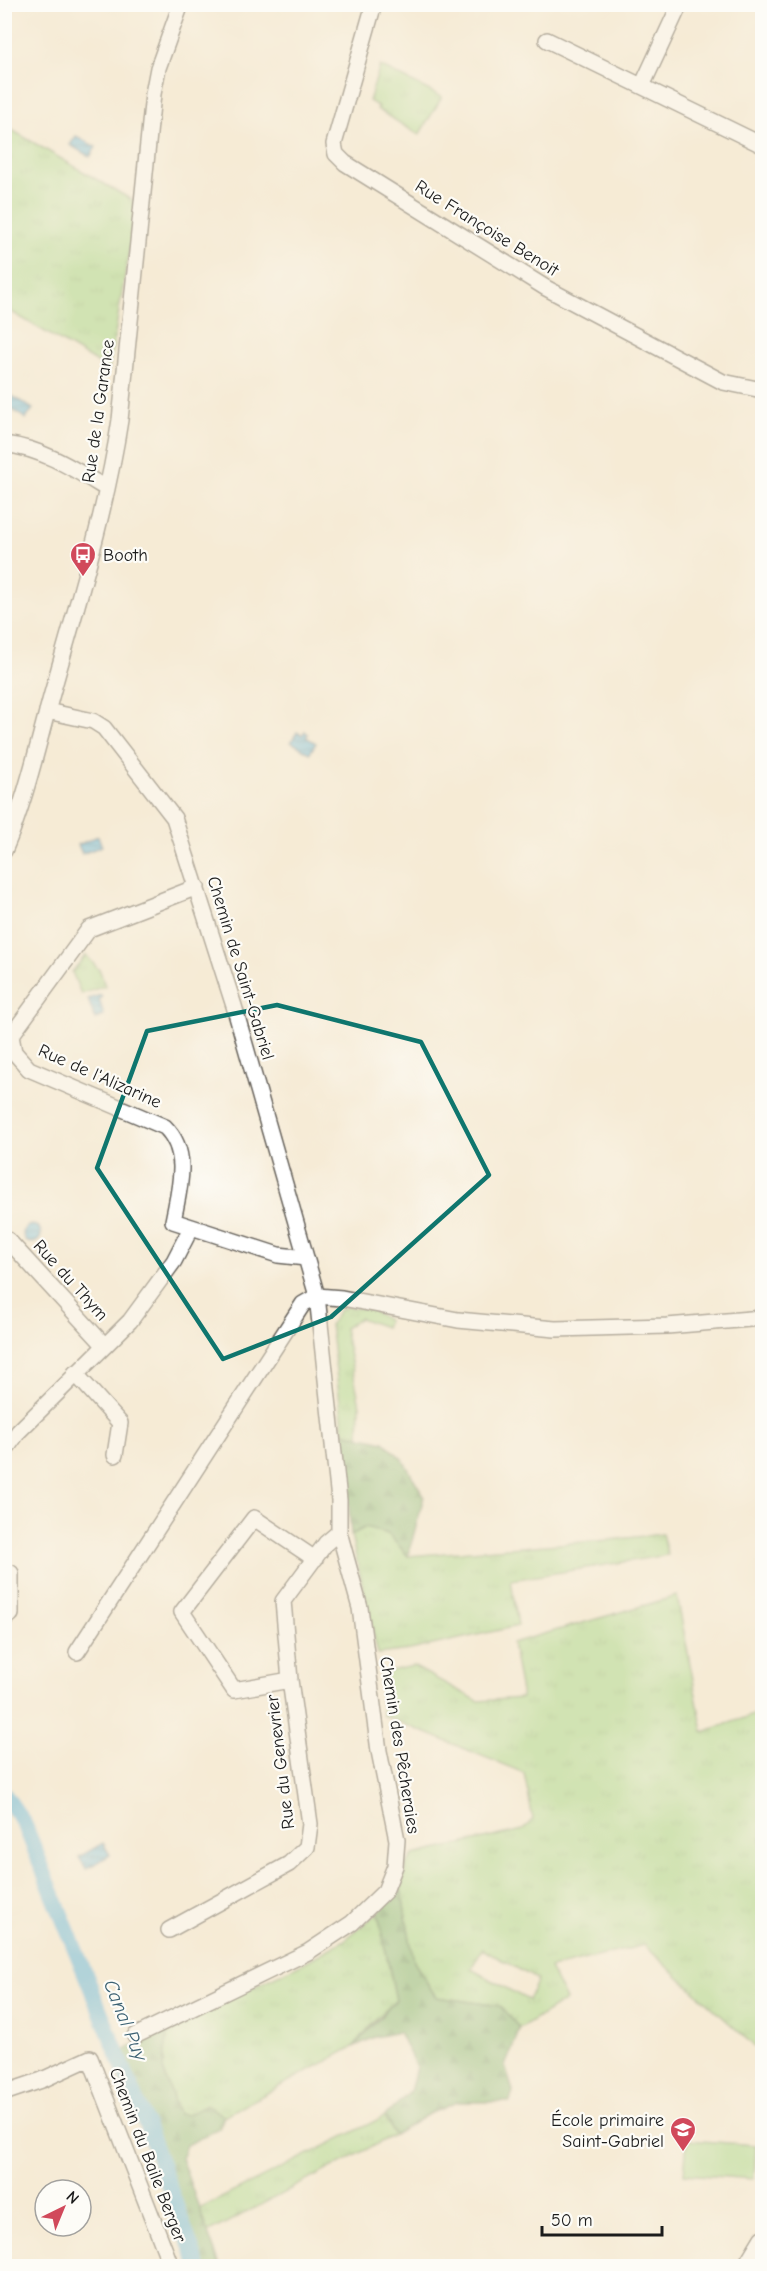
<svg xmlns="http://www.w3.org/2000/svg" width="767" height="2271" font-family="'Comic Neue',sans-serif">
<defs>
<pattern id="grass-tufts" width="24" height="20" patternUnits="userSpaceOnUse" patternTransform="scale(1.5)"><rect width="24" height="20" fill="#a5d989"/><path d="M3 7l-1-3M5 7V3M7 7l1-3M15 17l-1-3M17 17v-4M19 17l1-3" fill="none" stroke="#8dba76"/></pattern>
<pattern id="forest-firs" width="22" height="20" patternUnits="userSpaceOnUse" patternTransform="scale(1.5)"><rect width="22" height="20" fill="#84b975"/><path d="M5 1l3.5 6h-7zM16 11l3.5 6h-7z" fill="#719e65"/></pattern>
<pattern id="water-rules" width="6" height="5" patternUnits="userSpaceOnUse" patternTransform="scale(1.5)"><rect width="6" height="5" fill="#61b6dd"/><path d="M0 2.5h6" fill="none" stroke="#4f93b2"/></pattern>
</defs>
<rect width="100%" height="100%" fill="#fdfcf7"/>
<filter id="ink" filterUnits="userSpaceOnUse"><feTurbulence type="fractalNoise" baseFrequency=".0167" numOctaves="2"/><feDisplacementMap in="SourceGraphic" scale="12" xChannelSelector="R" yChannelSelector="G"/><feConvolveMatrix kernelMatrix="1 2 1 2 8 2 1 2 1" color-interpolation-filters="sRGB"/></filter>
<filter id="wash" filterUnits="userSpaceOnUse"><feTurbulence type="fractalNoise" baseFrequency=".008" numOctaves="4" result="noise"/><feDisplacementMap in="SourceGraphic" scale="24" xChannelSelector="R" yChannelSelector="G"/><feGaussianBlur stdDeviation="1.35" result="paint"/><feColorMatrix in="noise" values="0 0 0 0 0 0 0 0 0 0 0 0 0 0 0 0 0 1.4 0 .05"/><feComposite in="paint" operator="in"/></filter>
<g filter="url(#wash)">
<rect width="100%" height="100%" fill="#f6ebd6"/>
<path fill="url(#grass-tufts)" stroke="#607a52" stroke-width="1.5" fill-rule="evenodd" d="M380 66 442 97 419 135 377 109 379 107 369 101Z
M5 126 137 203 109 370 5 308Z
M86 955 100 971 105 986 81 994 72 972Z
M347 1307 372 1310 388 1321 385 1327 360 1318 344 1328 360 1405 359 1437 344 1433 330 1325 339 1310Z
M366 1527 388 1534 408 1556 609 1540 662 1534 668 1555 511 1580 518 1626 410 1650 378 1654 351 1535Z
M677 1596 703 1732 762 1712V2053L644 1945 550 1968 566 2000 520 2029 500 2006 436 1997 414 1962 401 1889 406 1864 413 1855 523 1830 533 1819 524 1773 382 1715 380 1673 413 1666 478 1701 522 1698 512 1643ZM482 1949 538 1980 528 2000 471 1969Z
M378 1913 396 2000 377 2018 353 2047 224 2116 207 2105 186 2116 178 2114 163 2069 168 2028 305 1962 343 1941Z
M385 2116 394 2135 207 2233 199 2209Z"/>
<path fill="url(#forest-firs)" stroke="#506a48" stroke-width="1.5" d="M344 1433 384 1442 403 1460 424 1496 408 1556 388 1534 366 1527 351 1535Z
M401 1889 414 1962 436 1997 500 2006 520 2029 505 2066 513 2091 510 2102H457L430 2113 394 2135 385 2116 410 2092 416 2067 399 2032 375 2037 353 2047 396 2000 378 1913Z
M168 2028 163 2069 178 2114 186 2115 207 2105 224 2116 219 2129 186 2145 181 2158 220 2266H201L123 2050Z"/>
<path fill="#a5d989" stroke="#607a52" stroke-width="1.5" d="M687 2140 756 2145 754 2179 684 2174Z"/>
<path fill="url(#water-rules)" stroke="#3e697c" stroke-width="1.5" d="M76 136 96 147 90 157 70 145Z
M12 396 33 409 26 419 6 405Z
M305 731 308 734 306 737 316 743 310 753 291 742 297 732 302 735Z
M98 836 102 846 82 854 78 845Z
M101 995 102 998 99 999 104 1016 95 1019 88 999Z
M23 1234a9 9 0 1 1 18 0a9 9 0 1 1-18 0Z
M103 1843 110 1855 86 1869 79 1857Z"/>
<g fill="none" stroke-linecap="round" stroke-linejoin="round">
<path stroke="#61b6dd" stroke-width="16" d="M4 1794 24 1823 146 2124 198 2266"/>
</g>
</g>
<g filter="url(#ink)">
<g fill="none" stroke-linecap="round" stroke-linejoin="round">
<defs>
<path id="street" d="M374 4 334 144 336 154 345 163 546 288 723 382 762 390
M547 40 762 145
M642 86 680 4
M4 444C44 449 74 469 107 489
M47 711 93 721 104 728 174 818 234 1006 317 1296 339 1500V1532L360 1608 379 1751 397 1840 395 1866 385 1891 352 1923 308 1952 135 2036
M4 851C26 800 38 743 53 690 78 601 106 511 120 420L153 94 158 68 181 4
M197 887 89 929 11 1036 14 1052 29 1069 165 1127C191 1153 179 1189 173 1221L278 1255 306 1258
M8 1240 105 1346
M75 1373 120 1423 115 1455
M6 1449 19 1431 130 1321 174 1261 191 1228
M4 1620 11 1614V1573
M77 1652 303 1304 317 1296 342 1298 458 1320 555 1329 667 1326 762 1318
M290 1680 234 1690 182 1612 254 1518 315 1559
M169 1930 289 1864 307 1847 310 1824 290 1680 283 1601 326 1543 339 1532
M4 2093 42 2080 90 2058 171 2266
M745 2266 762 2238"/>
</defs>
<use href="#street" stroke="#68645d" stroke-width="18"/>
<use href="#street" stroke="#fff" stroke-width="15"/>
</g>
</g>
<path d="M0 0H767V2271H0ZM277 1005 421 1042 489 1175 331 1317 223 1359 97 1168 147 1031Z" fill="#f6ebd6" fill-opacity=".55" fill-rule="evenodd"/>
<path fill="none" stroke="#0f766e" stroke-width="4.5" stroke-linejoin="round" d="M277 1005 421 1042 489 1175 331 1317 223 1359 97 1168 147 1031Z"/>
<defs>
<symbol id="bus-pin" viewBox="-11 -11 22 30"><path d="M0 17L-7.5 6A9.5 9.5 0 1 1 7.5 6Z" fill="#d1495b" stroke="#fdfcf7"/><path d="M-5-6H5V4H4V6H2V4H-2V6H-4V4H-5ZM-3.5-4V0h7V-4ZM-3.5 1.2v1.5H-2V1.2ZM2 1.2v1.5H3.5V1.2Z" fill="#fff"/></symbol>
<symbol id="school-pin" viewBox="-11 -11 22 30"><path d="M0 17L-7.5 6A9.5 9.5 0 1 1 7.5 6Z" fill="#d1495b" stroke="#fdfcf7"/><path d="M0-5L7-2L0 1L-7-2ZM-4 1L0 2.5L4 1V4Q0 6-4 4Z" fill="#fff"/></symbol>
</defs>
<g fill-rule="evenodd">
<use href="#bus-pin" x="68" y="540" width="30" height="40"/>
<use href="#school-pin" x="668" y="2115" width="30" height="40"/>
</g>
<g text-anchor="middle" stroke-width="4.5" stroke-linejoin="round" paint-order="stroke">
<g font-size="18" fill="#1c1c1c" stroke="#fdfcf7">
<text transform="translate(487 228) rotate(32)" y="6">Rue Françoise Benoit</text>
<text transform="translate(98 411) rotate(-82)" y="6">Rue de la Garance</text>
<text transform="translate(241 968) rotate(73)" y="6">Chemin de Saint-Gabriel</text>
<text transform="translate(100 1076) rotate(24)" y="6">Rue de l'Alizarine</text>
<text transform="translate(71 1280) rotate(48)" y="6">Rue du Thym</text>
<text transform="translate(400 1745) rotate(81)" y="6">Chemin des Pêcheraies</text>
<text transform="translate(280 1762) rotate(-97)" y="6">Rue du Genevrier</text>
<text transform="translate(148 2155) rotate(69)" y="6">Chemin du Baile Berger</text>
</g>
<g font-size="18" fill="#1c1c1c" stroke="#fdfcf7" text-anchor="start">
<text x="103" y="561">Booth</text>
<text x="664" y="2126" text-anchor="end">École primaire<tspan x="664" dy="21">Saint-Gabriel</tspan></text>
</g>
<g font-size="20" font-style="italic" fill="#3b6173" stroke="#fdfcf7">
<text transform="translate(126 2020) rotate(68)" y="7">Canal Puy</text>
</g>
</g>
<rect width="767" height="2271" fill="none" stroke="#fdfcf7" stroke-width="24"/>
<g transform="translate(63 2208) rotate(43)"><circle r="28" fill="#fdfcf7" stroke="#a3a29f" stroke-width="1.5"/>
<path d="M0-4.5L10 22L0 15L-10 22Z" fill="#d1495b"/>
<text y="-9" font-size="16" font-weight="bold" text-anchor="middle" fill="#1c1c1c">N</text>
</g>
<path d="M542 2226v9h120v-9" fill="none" stroke="#1c1c1c" stroke-width="3"/>
<text x="551" y="2226" font-size="18" fill="#1c1c1c" stroke="#fdfcf7" stroke-width="4.5" paint-order="stroke">50 m</text>
</svg>
